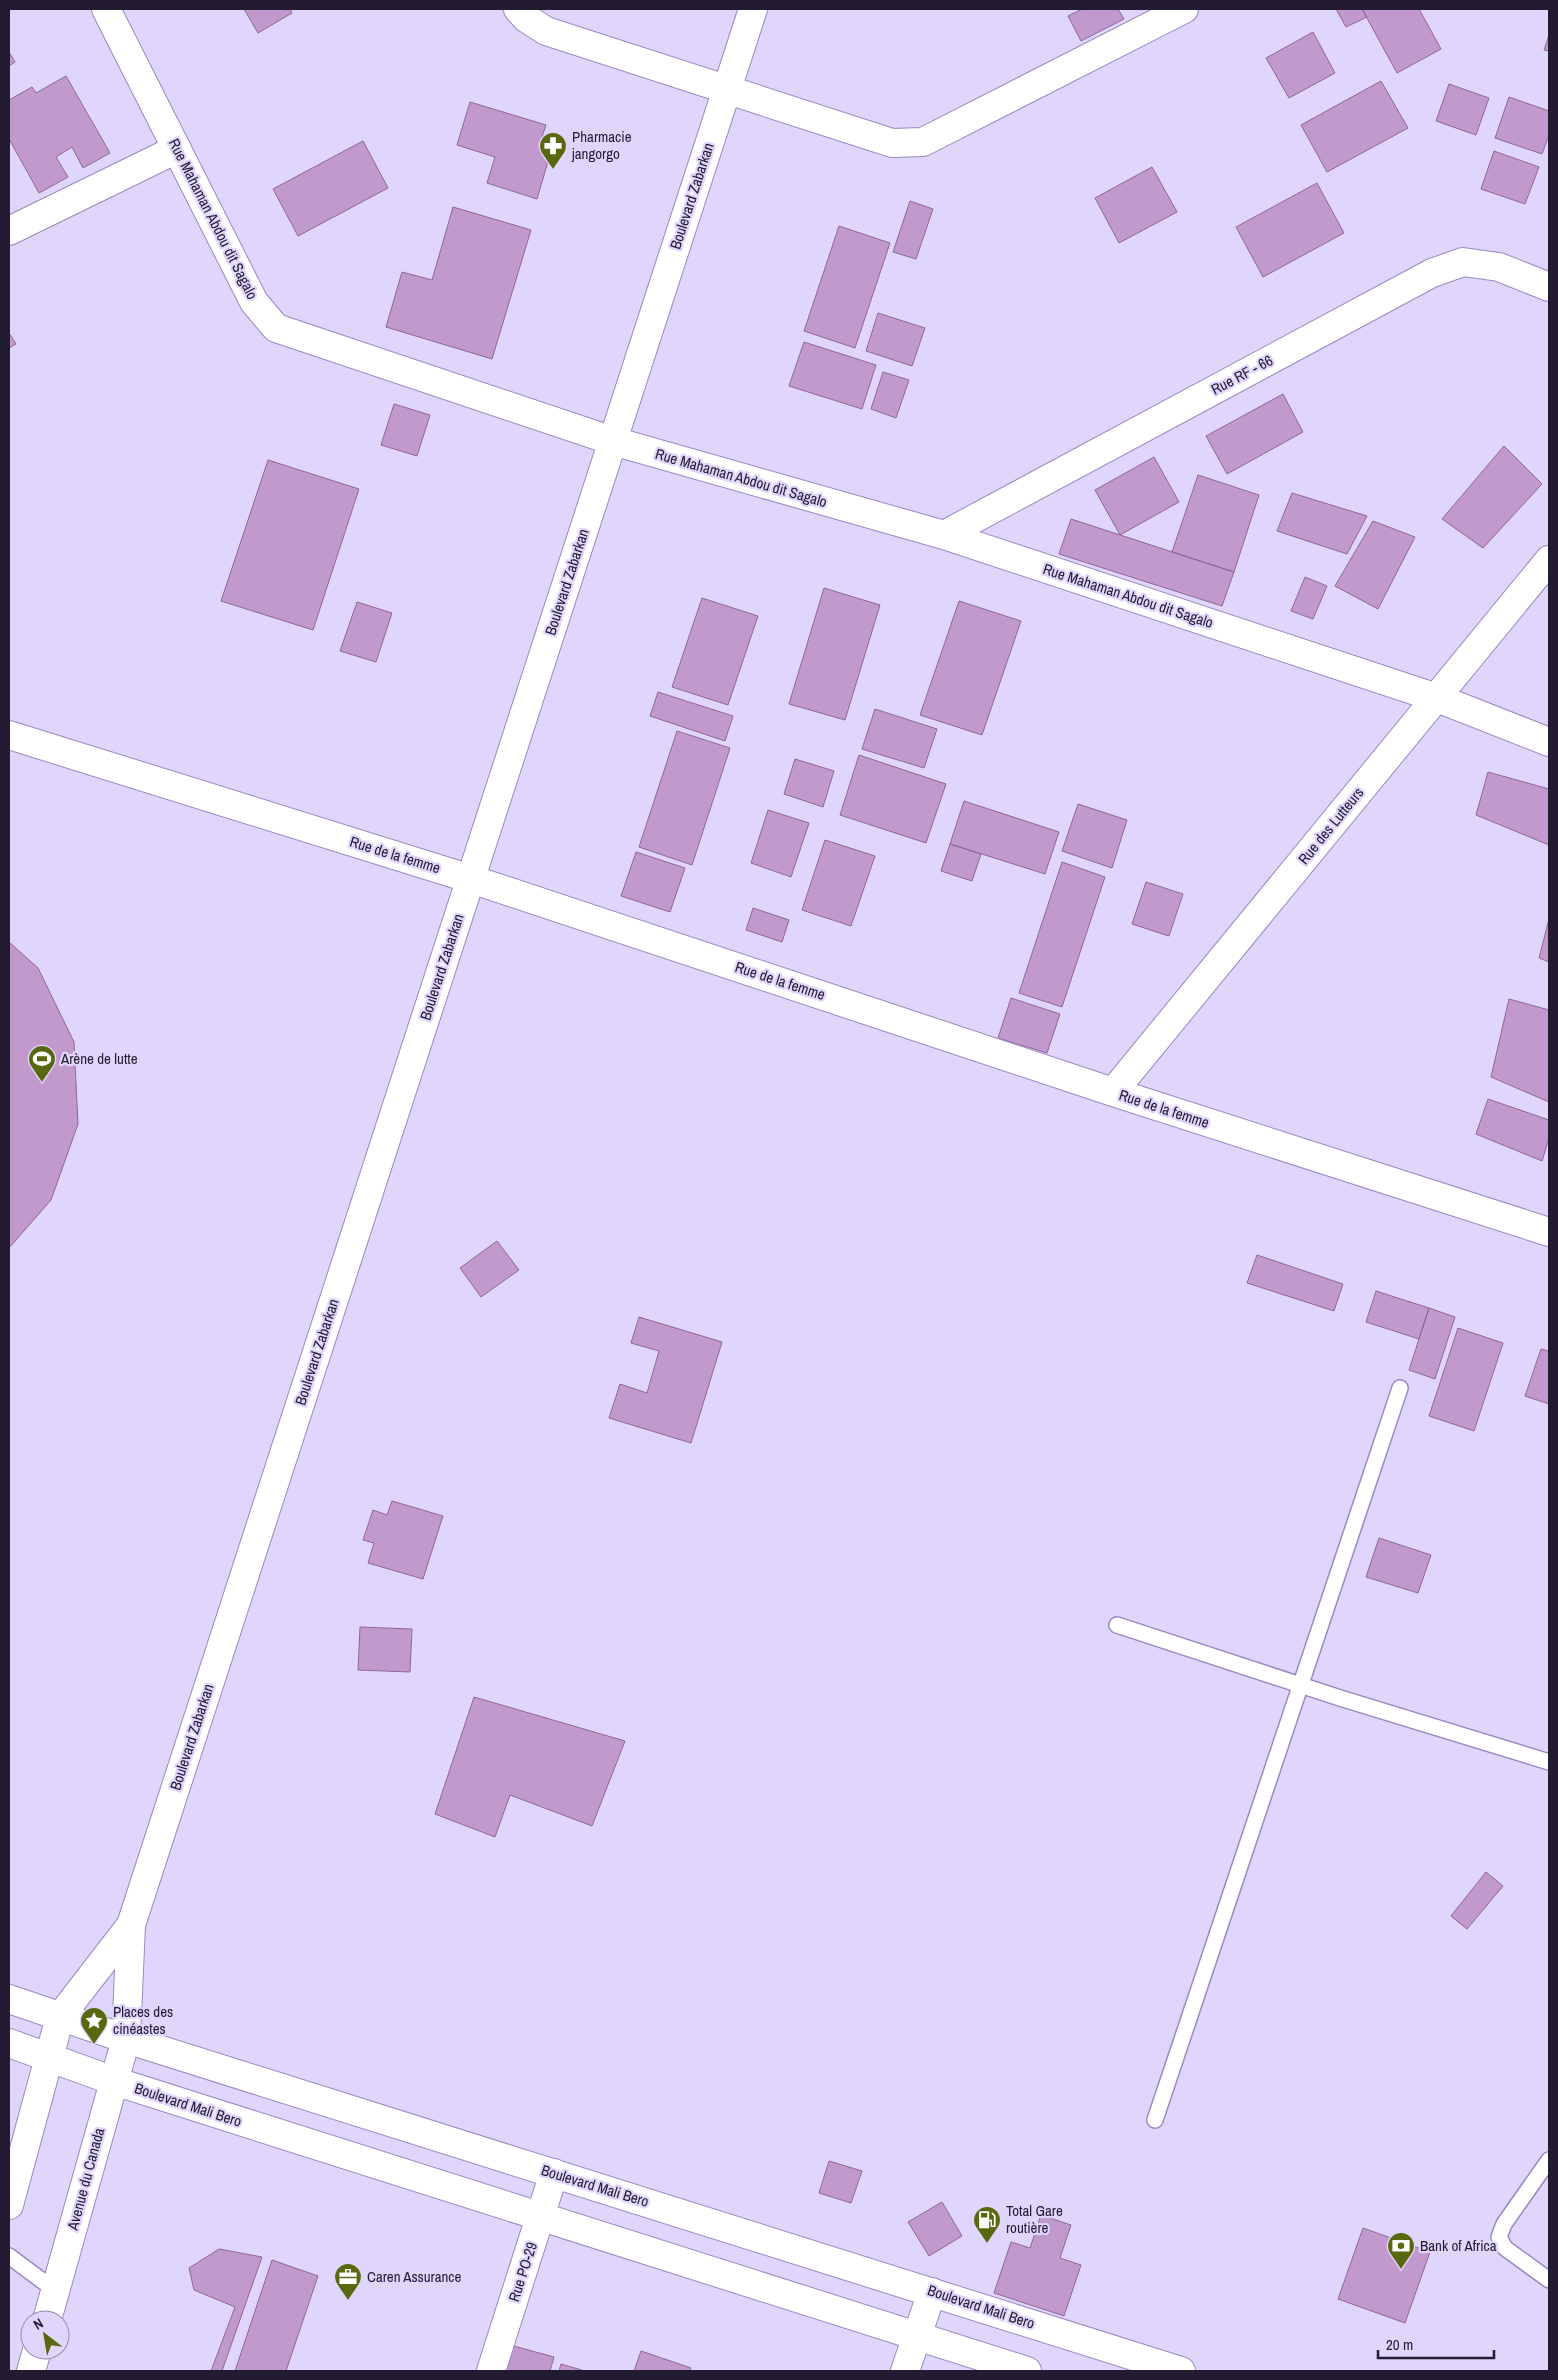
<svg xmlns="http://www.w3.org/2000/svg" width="1558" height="2380" font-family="'Archivo Narrow',sans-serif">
<rect width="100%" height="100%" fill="#e0d5fb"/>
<path fill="#c299cd" stroke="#8e6799" d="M244 9H290L292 13 258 33Z
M1082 9H1118L1124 19 1081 41 1068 16Z
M1336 9H1362L1367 17 1346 27Z
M1362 9H1419L1441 49 1397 73Z
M1313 32 1335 73 1289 98 1266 58Z
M1549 35V51L1544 50Z
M9 52 15 62 9 66Z
M66 76 110 153 83 168 72 147 56 157 68 177 39 193 9 139V100L32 87 36 93Z
M1381 81 1408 128 1327 172 1301 125Z
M1449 84 1489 98 1476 135 1436 121Z
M1509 97 1549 111V135L1542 154 1495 138Z
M470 102 546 125 542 137 554 141 537 199 487 183 495 157 457 145Z
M363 141 388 188 298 236 273 189Z
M1494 151 1539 167 1525 204 1481 189Z
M1152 167 1177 212 1119 243 1095 198Z
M1317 183 1344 233 1263 277 1236 227Z
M910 201 933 209 916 259 893 252Z
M453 207 531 230 492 359 386 327 402 272 432 280Z
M839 226 890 243 855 348 804 331Z
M878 313 925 328 912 366 866 351Z
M9 333 16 344 9 348Z
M804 342 876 365 862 409 789 386Z
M883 372 909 380 896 418 871 409Z
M1283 394 1303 432 1227 474 1206 436Z
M394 404 430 415 417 456 381 445Z
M1504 446 1542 484 1483 548 1442 519Z
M1154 457 1179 502 1120 535 1095 490Z
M268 460 359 489 313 630 221 601Z
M1198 475 1259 495 1234 572 1172 552Z
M1292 493 1367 516 1347 554 1277 531Z
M1071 519 1234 572 1222 606 1059 554Z
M1373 521 1415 537 1378 609 1335 586Z
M1305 577 1327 586 1313 619 1291 611Z
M824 588 880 605 845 720 789 704Z
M702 598 758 616 728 705 672 687Z
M959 601 1021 621 982 735 920 715Z
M357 602 392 613 376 662 340 651Z
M658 692 733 716 725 741 650 716Z
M875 709 937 729 924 768 862 749Z
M677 731 730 748 692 865 639 847Z
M859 755 946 784 926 843 840 815Z
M795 759 834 771 823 807 784 794Z
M1488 772 1549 789V845L1476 815Z
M964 801 1059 832 1045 874 950 844Z
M1078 804 1127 820 1112 868 1062 851Z
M768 810 809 823 791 877 751 863Z
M825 840 875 856 851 926 802 910Z
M950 844 981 854 972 881 941 871Z
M636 852 685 868 670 912 621 896Z
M1062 862 1105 877 1062 1007 1019 993Z
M1146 882 1183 894 1169 936 1132 924Z
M753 908 789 920 782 942 746 930Z
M1549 919V962L1539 958Z
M9 942 38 968 74 1042 78 1124 51 1200 9 1248Z
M1011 998 1060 1014 1047 1053 998 1038Z
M1509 999 1549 1010V1102L1491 1077Z
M1488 1099 1549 1120V1138L1542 1161 1476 1134Z
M497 1241 519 1270 481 1297 460 1268Z
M1257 1255 1343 1284 1334 1311 1247 1283Z
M1376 1291 1429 1308 1419 1339 1366 1322Z
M1429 1308 1455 1317 1435 1379 1409 1370Z
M639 1317 722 1342 691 1443 609 1418 620 1384 647 1393 659 1351 631 1343Z
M1458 1328 1503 1343 1474 1431 1429 1416Z
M1541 1349 1549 1351V1404L1525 1396Z
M392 1501 443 1516 423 1579 368 1563 374 1543 363 1540 373 1510 387 1515Z
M1379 1538 1431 1555 1418 1593 1366 1577Z
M360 1627 412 1629 410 1672 358 1670Z
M474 1697 625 1741 592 1826 510 1795 495 1837 435 1814Z
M1486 1872 1503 1886 1467 1929 1451 1916Z
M829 2161 862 2171 851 2203 819 2193Z
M942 2202 962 2236 929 2256 908 2222Z
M1041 2215 1071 2225 1060 2258 1081 2265 1064 2316 994 2293 1011 2242 1030 2248Z
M1363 2228 1430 2252 1405 2323 1338 2299Z
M219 2249 262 2257 222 2371H211L235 2307 194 2290 189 2268Z
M272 2260 318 2276 286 2371H235Z
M510 2345 554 2357 550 2371H502Z
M641 2351 691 2368 689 2371H634Z
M561 2364 585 2371H559Z"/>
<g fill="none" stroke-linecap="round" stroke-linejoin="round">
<defs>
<path id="lane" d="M1117 1625 1340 1698 1549 1762
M1155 2120 1400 1388
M1549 2160 1504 2224 1499 2237 1505 2248 1549 2280
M9 2256 56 2291"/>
<path id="street" d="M106 9 254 302 276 328 613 441 944 535 1437 698 1549 742
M518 9 526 18 546 31 892 143 923 142 1184 9
M9 231 177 149
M944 535 1432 273 1463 262 1499 267 1549 287
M9 735 471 879 1113 1092 1549 1232
M1113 1092 1549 560
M491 2371 554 2173
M905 2371 932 2292"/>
<path id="secondary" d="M9 2205 60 2017 131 1925
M47 2320 126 2039 131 1925 753 9
M31 2371 37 2350"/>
<path id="primary" d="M9 1999 126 2039 1181 2371
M9 2043 114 2081 1027 2371"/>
</defs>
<use href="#lane" stroke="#9b88c2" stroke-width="18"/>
<use href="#street" stroke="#9b88c2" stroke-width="30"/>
<use href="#secondary" stroke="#9b88c2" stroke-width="30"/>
<use href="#primary" stroke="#9b88c2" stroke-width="30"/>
<use href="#lane" stroke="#fff" stroke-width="15"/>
<use href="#street" stroke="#fff" stroke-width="28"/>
<use href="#secondary" stroke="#fff" stroke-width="28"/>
<use href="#primary" stroke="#fff" stroke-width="28"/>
</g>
<defs>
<symbol id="pharmacy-pin" viewBox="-11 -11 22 30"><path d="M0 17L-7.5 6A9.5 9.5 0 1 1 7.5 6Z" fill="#59670e" stroke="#e0d5fb"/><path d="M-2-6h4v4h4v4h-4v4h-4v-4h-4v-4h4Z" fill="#fff"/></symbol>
<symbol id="stadium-pin" viewBox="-11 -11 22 30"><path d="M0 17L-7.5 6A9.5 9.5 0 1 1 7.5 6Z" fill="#59670e" stroke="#e0d5fb"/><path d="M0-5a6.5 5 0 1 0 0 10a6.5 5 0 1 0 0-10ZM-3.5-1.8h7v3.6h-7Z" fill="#fff"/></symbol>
<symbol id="sight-pin" viewBox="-11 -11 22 30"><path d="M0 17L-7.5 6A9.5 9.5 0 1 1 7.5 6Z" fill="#59670e" stroke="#e0d5fb"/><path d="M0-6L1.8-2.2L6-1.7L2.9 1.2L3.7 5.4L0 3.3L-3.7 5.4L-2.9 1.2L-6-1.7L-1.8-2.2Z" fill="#fff"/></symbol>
<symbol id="fuel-pin" viewBox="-11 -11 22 30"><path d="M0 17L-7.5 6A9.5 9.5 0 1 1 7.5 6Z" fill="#59670e" stroke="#e0d5fb"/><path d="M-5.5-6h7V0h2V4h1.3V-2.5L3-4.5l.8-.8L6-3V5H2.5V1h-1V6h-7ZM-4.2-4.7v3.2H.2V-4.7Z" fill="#fff"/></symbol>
<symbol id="bank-pin" viewBox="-11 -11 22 30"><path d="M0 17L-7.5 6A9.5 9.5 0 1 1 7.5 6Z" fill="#59670e" stroke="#e0d5fb"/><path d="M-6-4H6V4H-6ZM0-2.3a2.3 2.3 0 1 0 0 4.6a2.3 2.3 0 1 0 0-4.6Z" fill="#fff"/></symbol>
<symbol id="office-pin" viewBox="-11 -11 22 30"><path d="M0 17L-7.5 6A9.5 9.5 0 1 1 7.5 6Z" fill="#59670e" stroke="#e0d5fb"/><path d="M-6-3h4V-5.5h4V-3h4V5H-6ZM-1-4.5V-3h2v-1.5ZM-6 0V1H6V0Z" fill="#fff"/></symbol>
</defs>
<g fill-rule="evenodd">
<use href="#pharmacy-pin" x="537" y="130" width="32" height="43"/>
<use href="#stadium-pin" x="26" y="1043" width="32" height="43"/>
<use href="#sight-pin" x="78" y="2005" width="32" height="43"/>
<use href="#fuel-pin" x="971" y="2204" width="32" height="43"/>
<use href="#bank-pin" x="1385" y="2230" width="32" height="43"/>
<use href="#office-pin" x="332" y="2261" width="32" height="43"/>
</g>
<g text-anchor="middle" stroke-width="4.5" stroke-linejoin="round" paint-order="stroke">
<g font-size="15" fill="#231b32" stroke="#e0d5fb" text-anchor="start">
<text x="572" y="142">Pharmacie<tspan x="572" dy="17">jangorgo</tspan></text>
<text x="61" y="1064">Arène de lutte</text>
<text x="113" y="2017">Places des<tspan x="113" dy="17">cinéastes</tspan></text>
<text x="1006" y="2216">Total Gare<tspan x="1006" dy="17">routière</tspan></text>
<text x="1420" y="2251">Bank of Africa</text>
<text x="367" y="2282">Caren Assurance</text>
</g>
<g font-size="15" fill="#231b32" stroke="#e0d5fb">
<text transform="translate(692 196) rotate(-72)" y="5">Boulevard Zabarkan</text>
<text transform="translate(213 219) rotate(63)" y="5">Rue Mahaman Abdou dit Sagalo</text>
<text transform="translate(1242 375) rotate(-28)" y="5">Rue RF - 66</text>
<text transform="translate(741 478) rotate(16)" y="5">Rue Mahaman Abdou dit Sagalo</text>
<text transform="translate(567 582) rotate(-72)" y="5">Boulevard Zabarkan</text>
<text transform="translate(1128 596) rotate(18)" y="5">Rue Mahaman Abdou dit Sagalo</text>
<text transform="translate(1331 826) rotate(-51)" y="5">Rue des Lutteurs</text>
<text transform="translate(395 855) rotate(17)" y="5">Rue de la femme</text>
<text transform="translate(442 967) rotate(-72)" y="5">Boulevard Zabarkan</text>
<text transform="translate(780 981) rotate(18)" y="5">Rue de la femme</text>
<text transform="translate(1164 1109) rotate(18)" y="5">Rue de la femme</text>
<text transform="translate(317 1352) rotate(-72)" y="5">Boulevard Zabarkan</text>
<text transform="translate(192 1737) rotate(-72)" y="5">Boulevard Zabarkan</text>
<text transform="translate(188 2105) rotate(18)" y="5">Boulevard Mali Bero</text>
<text transform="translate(86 2179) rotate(-75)" y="5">Avenue du Canada</text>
<text transform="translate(595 2186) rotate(17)" y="5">Boulevard Mali Bero</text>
<text transform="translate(523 2272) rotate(-72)" y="5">Rue PO-29</text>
<text transform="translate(981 2307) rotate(18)" y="5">Boulevard Mali Bero</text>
</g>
</g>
<rect width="1558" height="2380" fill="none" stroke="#231b32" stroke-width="20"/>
<g transform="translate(45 2335) rotate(329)"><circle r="24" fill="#e0d5fb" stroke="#948bab"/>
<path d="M0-4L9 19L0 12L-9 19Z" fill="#59670e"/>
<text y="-8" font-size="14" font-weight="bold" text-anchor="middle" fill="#231b32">N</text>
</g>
<path d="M1378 2350v8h116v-8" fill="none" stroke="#231b32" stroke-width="2.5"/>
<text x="1386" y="2350" font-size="15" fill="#231b32" stroke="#e0d5fb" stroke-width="4" paint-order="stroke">20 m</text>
</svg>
